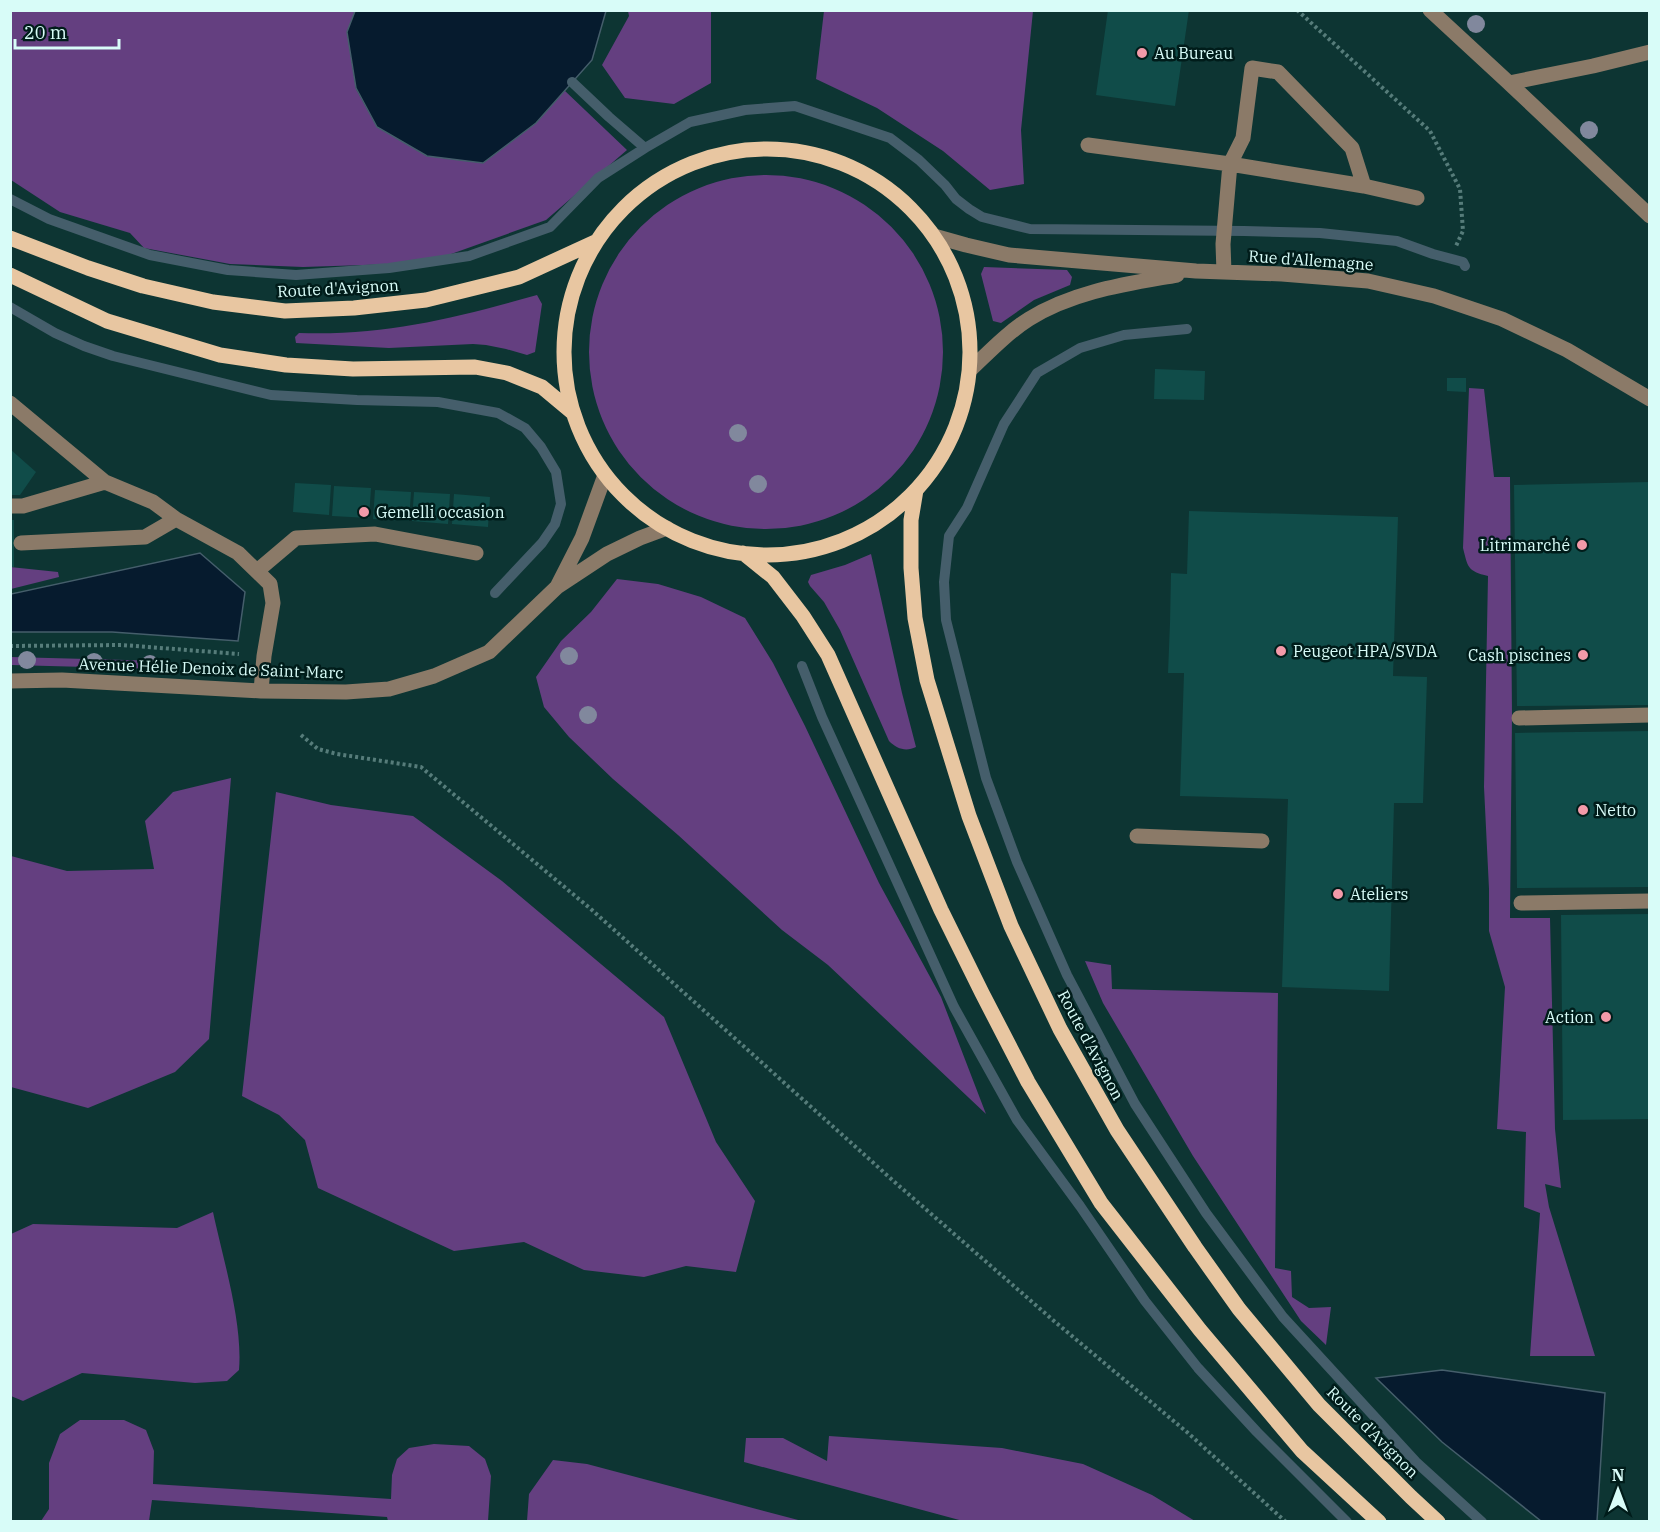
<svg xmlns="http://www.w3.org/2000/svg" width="1660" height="1532" font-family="'IBM Plex Serif',serif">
<rect width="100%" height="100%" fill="#0d3533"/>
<path fill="#643f80" d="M10 11H355L347 32 356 89 377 127 536 123 564 90 627 150 546 220 426 263 303 267 230 264 144 248 130 233 60 212 11 180Z
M628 11H711V83L674 104 625 98 602 65 629 16Z
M824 11H1033L1021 130 1024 184 990 190 943 151 877 108 816 79Z
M589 352a177 177 0 1 1 354 0a177 177 0 1 1-354 0Z
M984 267 1067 270 1072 277 1070 285 1034 300 1001 323 993 321 981 274Z
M537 295 542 304 535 352 527 355 506 349 486 345 473 344 389 348 296 343 295 337 299 333C385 336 455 318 537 295Z
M1469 388 1484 389 1494 477H1510L1512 715 1510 918H1550L1555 1129 1561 1188 1545 1184 1549 1207 1595 1356H1530L1540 1213 1524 1207 1526 1132 1497 1129 1505 987 1489 931V889L1484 787 1488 576C1467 571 1468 567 1463 548Z
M871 554 902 693 916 747C906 752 897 749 889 741L840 630 824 602 810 586 808 582 811 575 845 565Z
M10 567 58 572 59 577 11 589Z
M617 579 658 584 701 597 745 618 773 663 805 726 879 883 941 997 986 1114 828 965 782 930 678 835 613 779 569 737 544 707 536 677 561 641 591 612Z
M11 657 164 661 163 669 11 665Z
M231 778 209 1039 175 1072 88 1108 11 1087V856L67 871 154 869 145 821 173 792Z
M276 792 331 805 413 816 502 881 664 1017 716 1142 755 1201 736 1272 686 1266 644 1277 584 1270 524 1242 454 1251 318 1188 305 1140 279 1115 242 1096Z
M1085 961 1111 965 1112 989 1278 993 1275 1268 1291 1271 1292 1297 1309 1308 1331 1307 1326 1345 1301 1321 1193 1156 1103 1003Z
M213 1212C223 1259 243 1323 239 1370L227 1381 195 1383 82 1373 23 1401 11 1396V1234L33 1224 177 1228Z
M80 1420H124L146 1430 154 1451 153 1484 391 1499 392 1475 397 1459 409 1448 434 1444 469 1446 485 1459 491 1476 488 1521H388L387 1517 152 1500 149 1521H41L49 1509V1463L60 1434Z
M829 1436 1002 1448 1083 1464 1152 1495 1195 1521H963L744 1462 746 1438H783L827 1461Z
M553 1460 587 1464 802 1521H527L529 1494Z"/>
<path fill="#061b2e" stroke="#455e6b" stroke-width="1.5" d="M355 11V10L606 11 592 60 536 123 483 163 427 156 377 127 356 88 347 32Z
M200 553 245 592 238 641 112 632H11V594Z
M1442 1370 1605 1393 1597 1521H1541L1442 1442 1376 1378Z"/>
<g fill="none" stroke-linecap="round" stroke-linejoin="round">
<path stroke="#455e6b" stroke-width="10" d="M572 82 609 117 645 148
M10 199 49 219 150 255 228 270 296 275 389 268 469 256 550 227 598 178 645 148 690 122 745 110 795 106 890 138 919 160 945 185 956 199 969 209 982 217 1030 229 1244 231 1320 233 1397 241 1433 254 1463 262 1465 266
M10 307 55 333 84 346 113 356 271 395 357 400 438 402 498 413 525 428 541 447 556 472 561 504 555 524 542 543 495 593
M1187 329 1124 335 1080 348 1037 373 1004 424 967 508 949 536 944 582 946 620 986 778 1017 862 1067 975 1135 1104 1206 1213 1283 1317 1416 1462 1482 1522
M802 666 822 717 954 1007 1017 1120 1080 1206 1145 1301 1198 1368 1257 1432 1347 1522"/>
</g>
<path fill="#104c49" d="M1108 10H1189L1175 106 1096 95Z
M1155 369 1205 371 1204 400 1154 399Z
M1447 378H1466V392L1447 391Z
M10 449 36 472 20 495H10Z
M1650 482V705L1517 706 1514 485Z
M295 483 331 485 329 515 293 512Z
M334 486 371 488 369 518 332 516Z
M375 490 411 492 409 521 373 519Z
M414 492 450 494 448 524 412 521Z
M454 494 490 497 488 527 452 524Z
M1189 511 1398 517 1393 676 1427 677 1423 803H1394L1389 991 1282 987 1288 799 1180 796 1184 673H1168L1170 623 1171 573 1187 574Z
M10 520H14V567H10Z
M1650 731V887L1517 888 1515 733Z
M1650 914V1119L1563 1120 1561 915Z"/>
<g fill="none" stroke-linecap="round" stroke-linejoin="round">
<path stroke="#567c7a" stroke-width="4" stroke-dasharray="3 3" stroke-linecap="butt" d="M1297 10 1430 131 1460 189 1463 231 1456 246
M10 646 122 645 239 654
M301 735 318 749 337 754 421 767 592 910 898 1185 1054 1321 1188 1433 1286 1522"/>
<path stroke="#8b7a68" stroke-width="15" d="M1430 10 1509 83 1593 66 1650 52
M1509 83 1650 216
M1088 145 1230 164 1364 186
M934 236 966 245 1009 255 1196 271 1282 274 1368 281 1434 296 1502 319 1567 350 1650 399
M1224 272 1223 244 1230 164 1243 138 1252 68 1278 72 1352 148 1364 186 1417 198
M970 370C989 352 1007 333 1029 319 1074 291 1127 284 1177 275
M10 403 105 482 153 502 176 519 238 553 270 584 273 603 264 656 261 691
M10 506H23L105 482
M21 543 145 537 176 519
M257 571 296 538 375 534 476 553
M558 585 582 538 605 475
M10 681 62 680 261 691 346 692 389 689 434 676 489 652 557 587 607 554 640 538 667 528
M1519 718 1650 715
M1137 836 1262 841
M1521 903 1650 901"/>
<path stroke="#e8c6a1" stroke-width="15" d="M564 352a203 203 0 1 1 406 0a203 203 0 1 1-406 0Z
M10 238 88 268 143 286 213 302 285 311 354 308 426 300 519 277 595 242
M10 275 107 321 220 355 286 365 353 369 475 367 507 373 542 387 572 412
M916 490 911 520V568L915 618 927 680 969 816 1011 926 1060 1029 1117 1130 1195 1247 1239 1309 1319 1405 1411 1497 1438 1522
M743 553 773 577 803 616 828 655 941 910 982 993 1028 1082 1101 1203 1200 1330 1302 1451 1379 1522"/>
</g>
<g fill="#81889d">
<circle cx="1476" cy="24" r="9"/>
<circle cx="1589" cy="130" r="9"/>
<circle cx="738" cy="433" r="9"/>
<circle cx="758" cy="484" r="9"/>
<circle cx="569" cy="656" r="9"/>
<circle cx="27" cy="660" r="9"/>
<circle cx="94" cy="662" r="9"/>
<circle cx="150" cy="664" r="9"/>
<circle cx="588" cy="715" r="9"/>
</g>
<g fill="#f39aa9" stroke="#001c1a" stroke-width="2">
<circle cx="1142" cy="53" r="6"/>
<circle cx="364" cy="512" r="6"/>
<circle cx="1582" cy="545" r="6"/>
<circle cx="1281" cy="651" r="6"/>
<circle cx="1583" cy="655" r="6"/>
<circle cx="1583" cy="810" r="6"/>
<circle cx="1338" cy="894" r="6"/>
<circle cx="1606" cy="1017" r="6"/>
</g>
<g text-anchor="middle" stroke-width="5" stroke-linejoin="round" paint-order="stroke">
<g font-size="16" fill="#d8fcf8" stroke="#001c1a" text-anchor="start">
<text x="1154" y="59">Au Bureau</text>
<text x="376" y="518">Gemelli occasion</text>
<text x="1570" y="551" text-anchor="end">Litrimarché</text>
<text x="1293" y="657">Peugeot HPA/SVDA</text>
<text x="1571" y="661" text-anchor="end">Cash piscines</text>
<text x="1595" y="816">Netto</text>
<text x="1350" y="900">Ateliers</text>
<text x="1594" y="1023" text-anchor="end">Action</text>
</g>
<g font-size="16" fill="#d8fcf8" stroke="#001c1a">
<text transform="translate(1311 260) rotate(4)" y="6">Rue d'Allemagne</text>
<text transform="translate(338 288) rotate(-3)" y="6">Route d'Avignon</text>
<text transform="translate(211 668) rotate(2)" y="6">Avenue Hélie Denoix de Saint-Marc</text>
<text transform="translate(1091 1045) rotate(62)" y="6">Route d'Avignon</text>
<text transform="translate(1373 1432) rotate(45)" y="6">Route d'Avignon</text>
</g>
</g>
<rect width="1660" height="1532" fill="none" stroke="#d8fcf8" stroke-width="24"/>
<g transform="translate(1618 1490)" stroke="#001c1a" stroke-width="4.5" paint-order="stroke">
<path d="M0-4.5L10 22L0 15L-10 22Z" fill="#d8fcf8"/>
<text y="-9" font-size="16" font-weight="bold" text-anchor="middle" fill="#d8fcf8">N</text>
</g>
<path d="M15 39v9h104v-9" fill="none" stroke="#d8fcf8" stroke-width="3"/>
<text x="24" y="39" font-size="18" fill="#d8fcf8" stroke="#001c1a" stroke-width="4.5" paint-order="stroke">20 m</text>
</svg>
